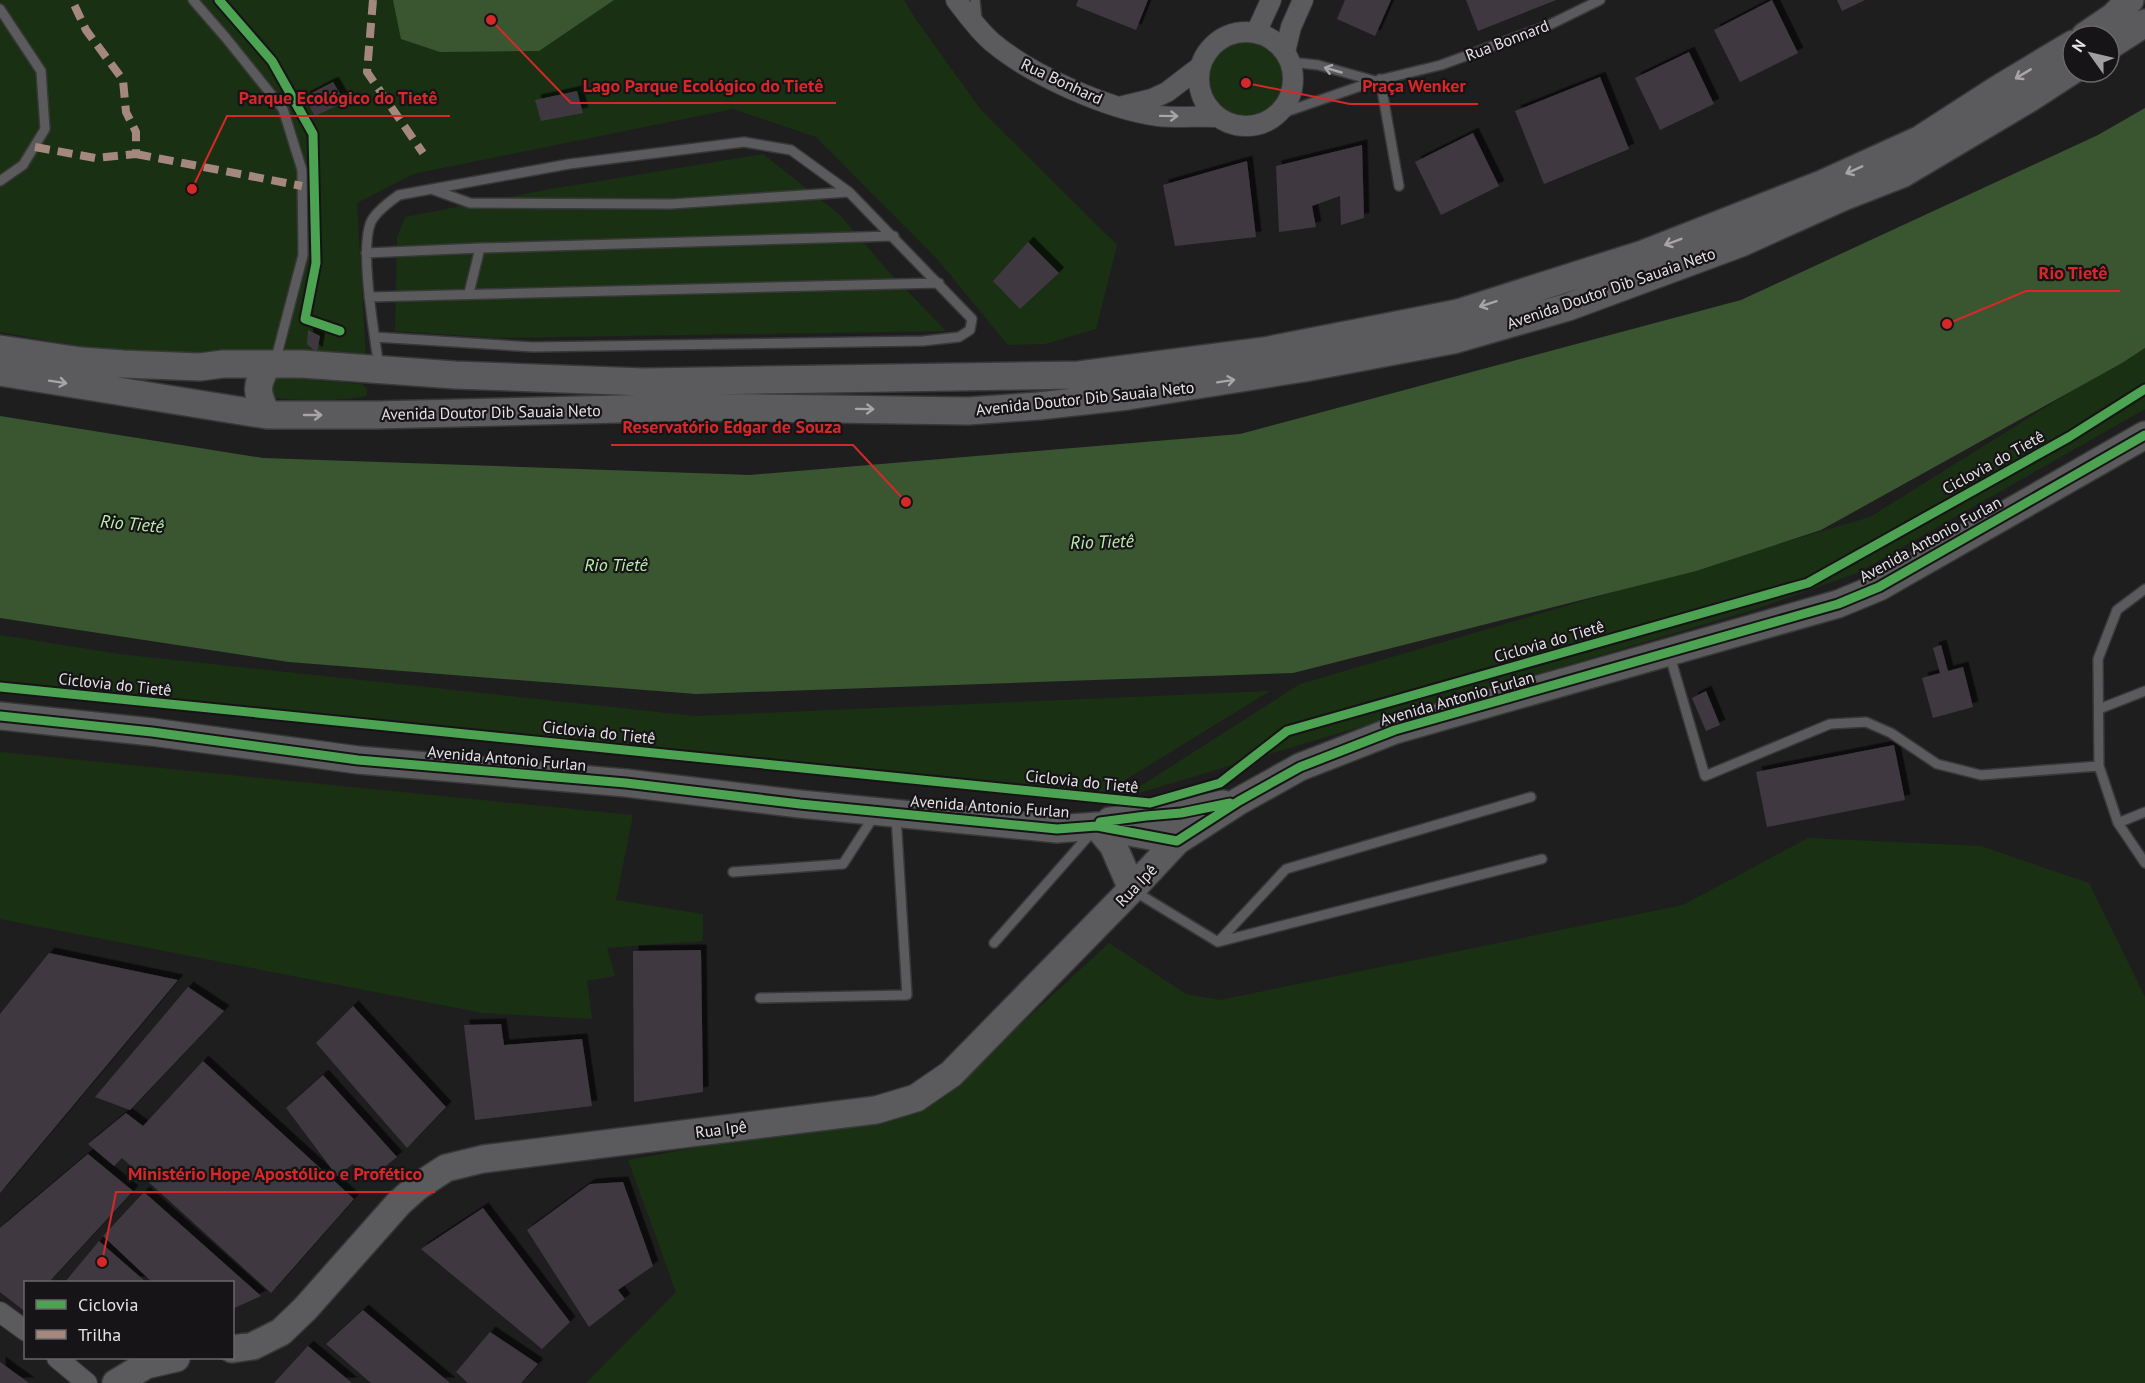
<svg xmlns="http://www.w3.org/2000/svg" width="2145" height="1383" font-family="'PT Sans',sans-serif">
<defs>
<filter id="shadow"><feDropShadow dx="5.5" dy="-5.5" stdDeviation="0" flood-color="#0009"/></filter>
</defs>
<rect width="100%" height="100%" fill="#1f1e1f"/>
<path fill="#1a3013" d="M0 0H904L915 18 981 110 1117 245 1096 329 1045 344 1008 345 938 260 816 137 733 109 413 174 357 203 366 360 125 354 0 332Z
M1207 79a39 39 0 1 1 78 0a39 39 0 1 1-78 0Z
M763 154 840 215 889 272 946 331 498 338 395 331 397 237 405 217 545 190Z
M2145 345V409L1857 573 1759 608 1122 798 1300 684 1870 517Z
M273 376 362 384 367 389V396C334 402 300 401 266 397Z
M0 635 119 654 695 716 1270 691 1099 796 0 691Z
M0 752 633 815 616 900 703 914V941L607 948 615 976 587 981 592 1019 483 1013 0 919Z
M1808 838 1981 846 2089 883 2145 997V1383H586L676 1292 628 1160 933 1105 1109 943 1186 994 1220 1000 1683 905Z"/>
<path fill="#395631" d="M393 0H614L539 51 440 52 401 39Z
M2145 108V348L2122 363 1821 530 1696 571 1293 673 696 694 289 662 0 618V416L263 458 750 475 1240 434 1741 300 2098 135Z"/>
<path fill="#3f3940" filter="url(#shadow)" d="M1078 0H1148L1136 30 1076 6Z
M1345 0H1391L1375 36 1337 19Z
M1466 0H1556L1478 31Z
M1772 0 1798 53 1740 82 1714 30Z
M1837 0H1865L1842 11Z
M1689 52 1714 104 1660 130 1635 78Z
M1600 77 1629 149 1544 184 1515 111Z
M333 82 345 102 315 116 304 97Z
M577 91 583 113 541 121 535 100Z
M1473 133 1499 186 1441 215 1415 162Z
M1362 145 1364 218 1341 225 1340 196 1312 206 1316 227 1279 232 1276 166Z
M1247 161 1256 237 1175 246 1163 185Z
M1028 242 1059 273 1020 309 993 281Z
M308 330 320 336 317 353 307 344Z
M1941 645 1948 671 1963 667 1973 707 1933 718 1922 678 1940 673 1933 648Z
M1706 691 1720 725 1706 731 1692 698Z
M1894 745 1905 800 1767 827 1756 772Z
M701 950 703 1092 634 1102 633 951Z
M49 953 178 980 0 1193V1014Z
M188 987 224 1011 130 1110 95 1097Z
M353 1006 446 1107 407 1148 316 1043Z
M501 1024 504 1045 582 1039 592 1106 475 1120 464 1025Z
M203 1061 354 1199 271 1293 122 1158 114 1166 88 1144 126 1113 143 1126Z
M323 1075 397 1157 368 1180 353 1164 337 1176 286 1108Z
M88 1154 133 1191 49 1282H26V1308L23 1310 0 1292V1228Z
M623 1182 653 1266 618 1290 625 1299 589 1327 527 1230 590 1184Z
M144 1192 261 1296 232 1309V1282H152L103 1236Z
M483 1208 570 1322 542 1349 421 1249Z
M99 1241 146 1282H65Z
M363 1310 450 1383H371L326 1344Z
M490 1332 538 1364 521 1383H468L456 1372Z
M308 1346 352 1383H274Z
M0 1362 29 1383H0Z"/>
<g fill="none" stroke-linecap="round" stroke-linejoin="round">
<defs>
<path id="lane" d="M193 0 226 38 283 109 302 170 303 255 275 362
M219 0 272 61 313 134 316 263 305 319 340 331
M975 0 977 20
M0 9 41 71 45 129 23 165 0 181
M1290 62 1318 65 1375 81
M1380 79 1399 186
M1274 116 1375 81 1441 65 1547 26 1600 0
M434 190 470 203 671 204 849 192
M366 253 480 248 894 236
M469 293 480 248
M369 297 939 283
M375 337 533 347 923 341 959 337 970 330 972 319 849 192 791 150 744 142 569 164 399 195C389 202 378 210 372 220 358 245 375 337 379 368
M1669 653 1705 776 1830 724 1866 722 1891 733 1937 764 1981 775 2099 766 2118 823 2145 863
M2099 709 2145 691
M2099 766 2098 659 2117 610 2145 589
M2118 823 2145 812
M733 872 843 864 874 816
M1134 891 1218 942 1542 859
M1218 942 1286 869 1531 797
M994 943 1092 832
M760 998 907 995 896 816"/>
<path id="street" d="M956 0C967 14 978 30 992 42 1031 75 1107 109 1158 116 1178 118 1199 116 1218 117
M1199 79a47 47 0 1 1 94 0a47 47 0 1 1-94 0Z
M1256 33 1271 0
M1285 52 1291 27 1303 0
M1123 106 1152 99 1167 92 1201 66
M0 1312 26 1331
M57 1358 87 1383"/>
<path id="secondary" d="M2085 36 2113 17 2130 0
M2109 46 2145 23
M0 349 81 361 123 364 200 367 223 364H302L455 375 644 382 1079 375 1264 351 1458 313 1643 254 1822 184 1919 140 1998 89 2073 44
M0 372 267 415H376L699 407 968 411 1039 406 1128 396 1304 368 1453 340 1568 307 1741 243 1843 197 1902 174 2030 98 2073 70
M267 415C256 392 255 386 268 364
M0 716 152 732 358 760 626 783 800 804 1057 829 1097 826 1177 841
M1110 821 1181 813 1223 804
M1097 826 1113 845 1132 889
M232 1349 253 1346 281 1332 305 1309 399 1203 417 1187 446 1168 483 1159 876 1110 916 1098 951 1074 1132 889 1177 841 1239 801 1300 767 1395 730 1838 604 1879 587 2145 435
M116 1383 146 1365 176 1358"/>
</defs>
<use href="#lane" stroke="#383838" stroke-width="12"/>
<use href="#street" stroke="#383838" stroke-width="22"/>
<use href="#secondary" stroke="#383838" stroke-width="30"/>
<use href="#lane" stroke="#5b5a5c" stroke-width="9"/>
<use href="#street" stroke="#5b5a5c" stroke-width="20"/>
<use href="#secondary" stroke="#5b5a5c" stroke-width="27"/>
<path stroke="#a5887d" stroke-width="8" stroke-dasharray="15 8" stroke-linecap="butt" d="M373 0 367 72 423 153
M35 147 95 158 136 154V132L126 112 123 80 86 30 72 0
M136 154 302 186"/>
<defs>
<path id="cycleway" d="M219 0 272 61 313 134 316 263 305 319 340 331
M0 687 1150 803 1220 783 1287 731 1808 583 2069 437 2145 389
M0 716 152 732 358 760 626 783 800 804 1057 829 1097 826 1177 841 1239 801 1300 767 1395 730 1838 604 1879 587 2145 435
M1100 822 1146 816 1181 813 1230 803"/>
</defs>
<use href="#cycleway" stroke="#161416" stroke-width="13"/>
<use href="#cycleway" stroke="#4ca352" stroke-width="9"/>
</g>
<defs><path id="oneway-shaft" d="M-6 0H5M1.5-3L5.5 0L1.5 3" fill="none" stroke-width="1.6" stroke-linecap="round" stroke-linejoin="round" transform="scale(1.5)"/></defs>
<g stroke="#a7a5a7">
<use href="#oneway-shaft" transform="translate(1333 70) rotate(-164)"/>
<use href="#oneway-shaft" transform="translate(2023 74) rotate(149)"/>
<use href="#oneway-shaft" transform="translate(1169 116) rotate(1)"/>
<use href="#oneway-shaft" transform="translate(1854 170) rotate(156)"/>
<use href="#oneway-shaft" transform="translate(1673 242) rotate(159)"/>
<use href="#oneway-shaft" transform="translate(1488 304) rotate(162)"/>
<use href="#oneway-shaft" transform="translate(1226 381) rotate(-9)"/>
<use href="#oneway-shaft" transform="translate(58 382) rotate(9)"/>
<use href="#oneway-shaft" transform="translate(865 409) rotate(1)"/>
<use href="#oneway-shaft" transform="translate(313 415)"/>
</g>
<g text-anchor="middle" stroke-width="4.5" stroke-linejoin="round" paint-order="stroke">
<g font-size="16" fill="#e5e3e5" stroke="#161416">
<text transform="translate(1507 40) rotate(-21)" y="6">Rua Bonnard</text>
<text transform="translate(1062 81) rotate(25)" y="6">Rua Bonhard</text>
<text transform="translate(1611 288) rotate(-19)" y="6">Avenida Doutor Dib Sauaia Neto</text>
<text transform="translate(1085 398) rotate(-6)" y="6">Avenida Doutor Dib Sauaia Neto</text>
<text transform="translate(491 412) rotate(-1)" y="6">Avenida Doutor Dib Sauaia Neto</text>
<text transform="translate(1993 462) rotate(-29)" y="6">Ciclovia do Tietê</text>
<text transform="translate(1930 539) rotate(-29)" y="6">Avenida Antonio Furlan</text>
<text transform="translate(1549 641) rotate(-16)" y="6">Ciclovia do Tietê</text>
<text transform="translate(115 684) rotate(6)" y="6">Ciclovia do Tietê</text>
<text transform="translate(1457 698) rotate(-16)" y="6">Avenida Antonio Furlan</text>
<text transform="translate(599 732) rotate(6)" y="6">Ciclovia do Tietê</text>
<text transform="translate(507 758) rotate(5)" y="6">Avenida Antonio Furlan</text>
<text transform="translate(1082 781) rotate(6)" y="6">Ciclovia do Tietê</text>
<text transform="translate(990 806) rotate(4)" y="6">Avenida Antonio Furlan</text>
<text transform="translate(1136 885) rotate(-46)" y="6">Rua Ipê</text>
<text transform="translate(721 1129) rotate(-7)" y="6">Rua Ipê</text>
</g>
<g font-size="18" font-style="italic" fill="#bbeeac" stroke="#161416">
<text transform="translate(132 524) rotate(5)" y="6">Rio Tietê</text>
<text transform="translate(1102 542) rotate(-2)" y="6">Rio Tietê</text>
<text x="616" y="571">Rio Tietê</text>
</g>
</g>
<path fill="none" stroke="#d62828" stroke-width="2" d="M491 20L571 103H836M1246 83L1350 104H1478M192 189L227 116H450M1947 324L2026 291H2120M906 502L853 445H611M102 1262L116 1192H435"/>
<g fill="#d62828" stroke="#161416" stroke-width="2">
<circle cx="491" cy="20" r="6"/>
<circle cx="1246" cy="83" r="6"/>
<circle cx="192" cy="189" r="6"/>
<circle cx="1947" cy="324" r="6"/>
<circle cx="906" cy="502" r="6"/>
<circle cx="102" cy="1262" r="6"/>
</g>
<g font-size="18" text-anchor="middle" font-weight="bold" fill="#d62828" stroke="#161416" stroke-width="4.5" stroke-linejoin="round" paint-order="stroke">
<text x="703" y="92">Lago Parque Ecológico do Tietê</text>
<text x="1414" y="92">Praça Wenker</text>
<text x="338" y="104">Parque Ecológico do Tietê</text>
<text x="2073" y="279">Rio Tietê</text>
<text x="732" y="433">Reservatório Edgar de Souza</text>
<text x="275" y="1180">Ministério Hope Apostólico e Profético</text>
</g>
<rect x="24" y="1281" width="210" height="78" fill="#161416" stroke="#696769" stroke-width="1.5"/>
<rect x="36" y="1300" width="30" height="9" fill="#4ca352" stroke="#696769" stroke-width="1.5"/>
<text x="78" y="1311" font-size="18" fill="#e5e3e5">Ciclovia</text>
<rect x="36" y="1330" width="30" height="9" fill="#a5887d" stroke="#696769" stroke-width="1.5"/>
<text x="78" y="1341" font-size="18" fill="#e5e3e5">Trilha</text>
<g transform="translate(2091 54) rotate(304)"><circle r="28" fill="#161416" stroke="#696769" stroke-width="1.5"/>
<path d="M0-4.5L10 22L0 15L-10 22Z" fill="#a09ea0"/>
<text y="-9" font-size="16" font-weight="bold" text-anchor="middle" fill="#e5e3e5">N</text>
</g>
</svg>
